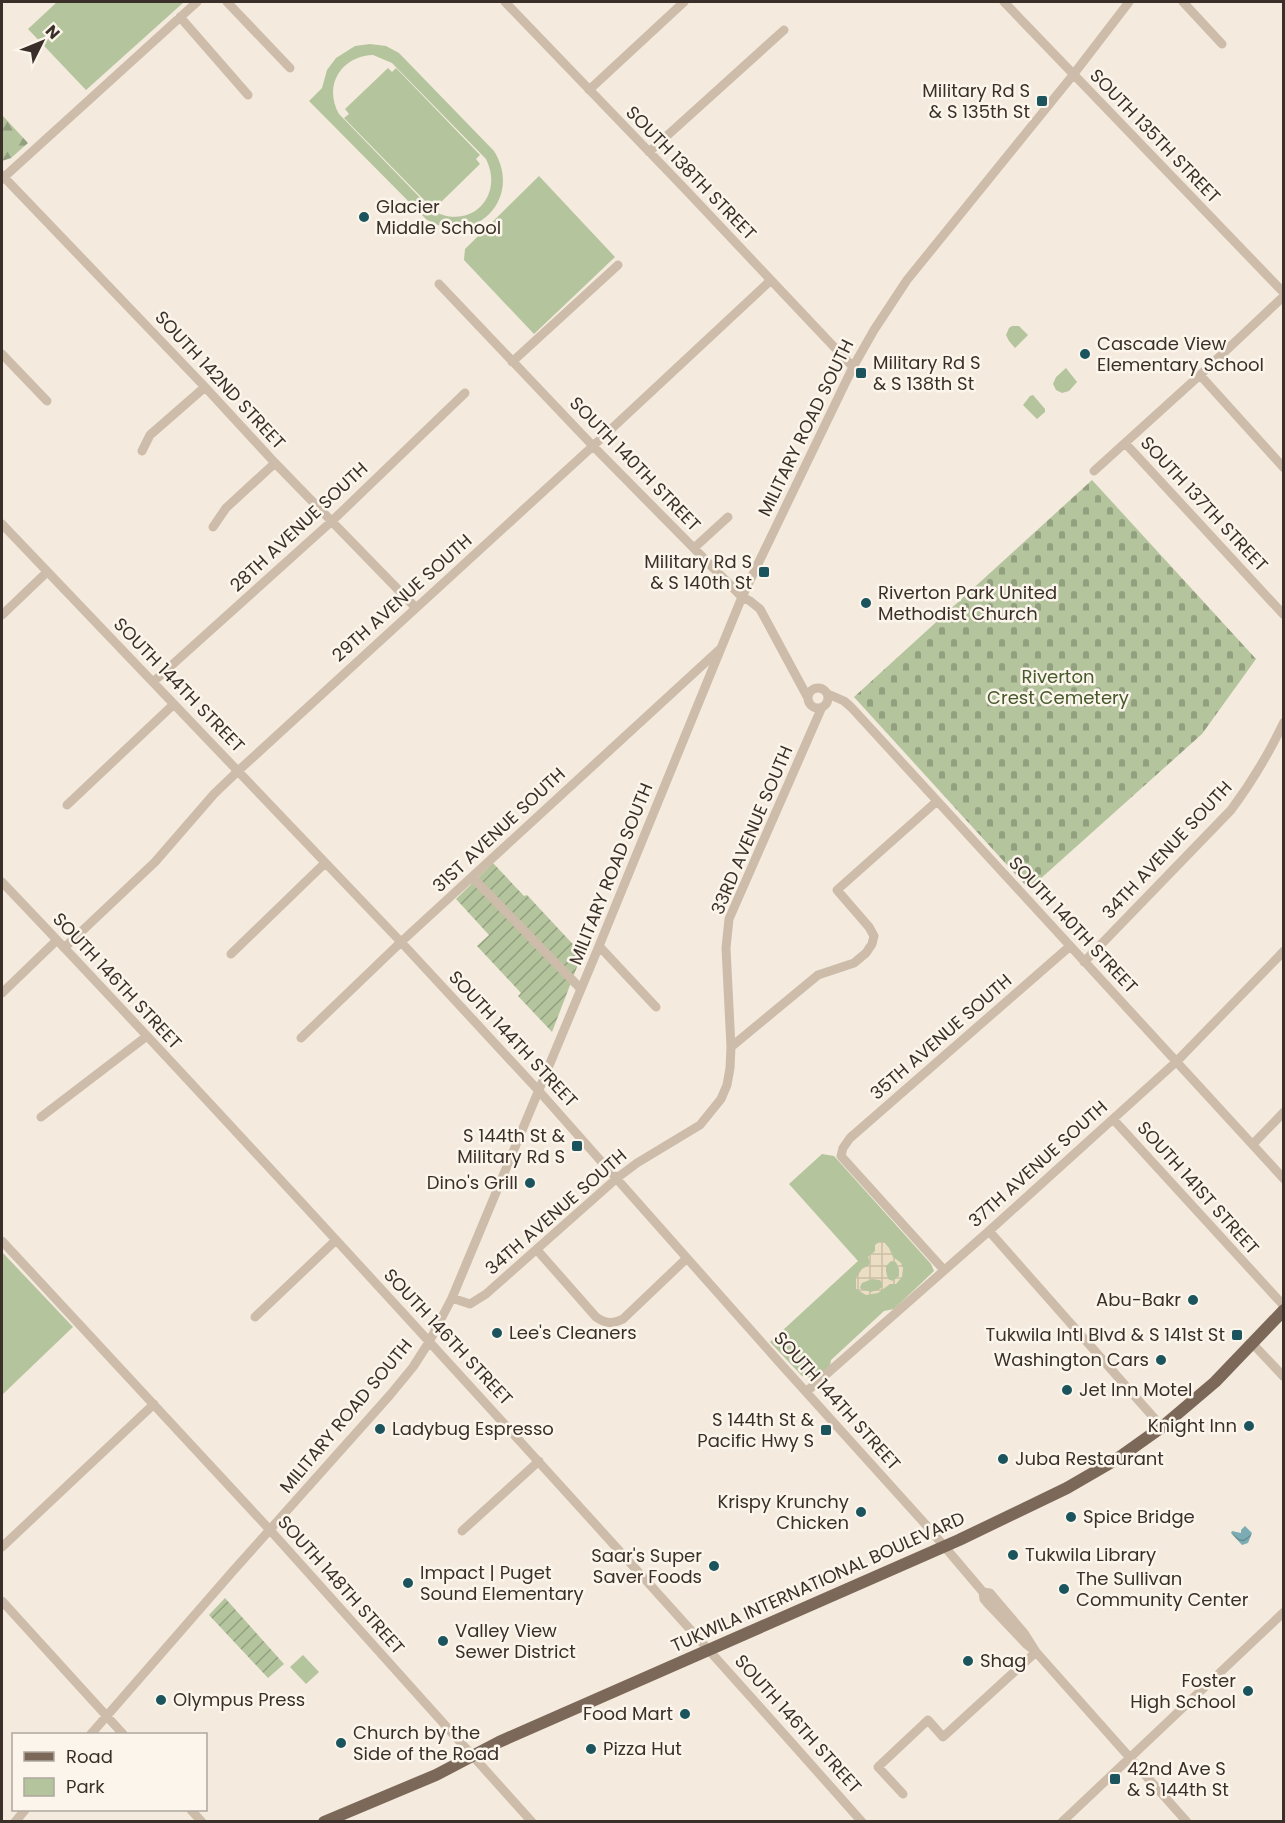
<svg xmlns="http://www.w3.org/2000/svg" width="1285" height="1823" font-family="Poppins,sans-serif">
<defs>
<pattern id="forest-firs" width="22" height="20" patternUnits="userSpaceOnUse" patternTransform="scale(1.5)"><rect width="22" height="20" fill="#b4c49d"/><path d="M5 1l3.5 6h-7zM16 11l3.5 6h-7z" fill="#93a080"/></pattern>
<pattern id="cemetery-stones" width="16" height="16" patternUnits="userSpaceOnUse" patternTransform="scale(1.5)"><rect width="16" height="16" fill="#b4c49d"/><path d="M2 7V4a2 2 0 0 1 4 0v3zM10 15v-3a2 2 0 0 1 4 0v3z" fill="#93a080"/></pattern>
<pattern id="garden-furrows" width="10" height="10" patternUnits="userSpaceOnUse" patternTransform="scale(1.5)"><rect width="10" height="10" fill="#b4c49d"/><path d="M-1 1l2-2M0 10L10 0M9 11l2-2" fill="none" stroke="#93a080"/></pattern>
<pattern id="plaza-grid" width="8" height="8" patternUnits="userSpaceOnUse" patternTransform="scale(1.5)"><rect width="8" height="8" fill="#ecdec4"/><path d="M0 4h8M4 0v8" fill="none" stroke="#cbbfa8"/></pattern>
<pattern id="water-waves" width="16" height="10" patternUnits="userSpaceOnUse" patternTransform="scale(1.5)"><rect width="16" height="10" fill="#7bacb3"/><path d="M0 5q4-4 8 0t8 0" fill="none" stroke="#668c92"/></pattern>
</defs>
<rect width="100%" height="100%" fill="#f4ebde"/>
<path fill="url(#forest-firs)" d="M2 115 28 143 11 158 2 161Z"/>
<path fill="url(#cemetery-stones)" d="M1092 480 1256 659 1202 734 1029 889 854 697Z"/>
<path fill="#b4c49d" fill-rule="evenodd" d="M57 2H184L86 90 28 29Z
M370 44 386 46 399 53 494 151C524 199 473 249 426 219L309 101 322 88 327 70 336 58 355 46ZM373 55 392 63 486 159C505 197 469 232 432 210L339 114C323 86 341 56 373 55Z
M388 68 392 72 396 68 480 155 476 159 480 164 438 205 433 201 429 205 344 118 349 114 345 109Z
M539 176 615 257 534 334 464 260 465 249Z
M1012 326H1019L1028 335 1015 348 1009 341 1006 335 1009 328Z
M1066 368 1077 382 1069 391 1062 393 1056 390 1053 384 1056 377Z
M1033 395 1045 409V412L1037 419 1023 405 1030 396Z
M822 1154 834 1156 931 1264 934 1271 894 1309 884 1311 831 1360 830 1366 818 1376 812 1378 802 1376 770 1342 858 1261 789 1184Z
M2 1252 73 1327 2 1395Z
M303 1655 319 1672 306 1684 290 1667Z"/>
<path fill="url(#garden-furrows)" d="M493 863 524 896 527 895 582 954 552 1032 518 996 521 993 477 946 489 935 456 899Z
M225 1598 284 1664 268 1678 209 1615Z"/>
<path fill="url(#plaza-grid)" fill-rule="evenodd" d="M879 1242H884L889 1248 893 1257 901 1263 903 1268 902 1277 896 1284H890L878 1293 866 1295 856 1289V1278L862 1269 869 1265 870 1262 868 1257 875 1251V1245ZM891 1261 896 1262 899 1269V1276L893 1281 888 1279 886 1271V1266ZM872 1279 880 1280 882 1283V1287L878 1290 871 1292 861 1289 860 1287 862 1283Z"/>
<path fill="url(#water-waves)" d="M1245 1526 1252 1533 1248 1543 1242 1545 1231 1533 1232 1531 1241 1533V1530Z"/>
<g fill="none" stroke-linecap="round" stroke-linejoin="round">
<path stroke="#cdbca9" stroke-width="9" d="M227 2 290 68
M505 2 685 189 853 367
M1004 2 1284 293
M1183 2 1222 44
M180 17 248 95
M589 90 684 2
M649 152 784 30
M2 175 205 387 275 463 416 608
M2 179 197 2
M439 284 593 446 742 597 750 601 760 609 808 698
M2 354 47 401
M512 362 618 265
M1200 375 1284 468
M1125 443 1284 615
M142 451 150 435 205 387
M1094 471 1200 375 1284 296
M2 524 401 942 538 1090 779 1362 927 1526 983 1592 984 1599 989 1605 1026 1644 1036 1652
M213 527 226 508 275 463
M694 548 728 517
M2 615 47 572
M153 682 332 521 465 393
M808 698a10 10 0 1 1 20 0a10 10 0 1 1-20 0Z
M828 694 844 701 851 707 1284 1179
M67 805 174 704
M472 877 581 989
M2 882C111 996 218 1112 325 1228 506 1425 685 1622 862 1822
M599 946 656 1007
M64 948 155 862 214 794 238 771 593 446 770 281
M231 954 325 863
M1084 962 1231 810C1252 782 1269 753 1284 722
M2 993 57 940
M301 1038 401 942 719 650
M731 1047 818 975 854 963 866 953 872 944 874 936 869 927 837 890 936 802
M41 1117 147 1036
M1113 1119 1284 1306
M1253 1144 1284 1112
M989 1231 1162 1427
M2 1241 270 1530 532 1822
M537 1250 596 1317C606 1324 613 1324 623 1319L687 1258
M944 1270 841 1156 843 1148 850 1138 1069 947
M452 1298 470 1304 486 1294 617 1178 637 1163 700 1125 721 1099 727 1085 730 1068 731 1047 726 948 729 919 822 707
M255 1317 336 1240
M1252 1343 1284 1377
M806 1392 989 1231 1176 1062 1284 951
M462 1531 539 1461
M2 1547 154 1404
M983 1592 990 1593 995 1599 1024 1633 1036 1652 1187 1822
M2 1601 123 1734
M91 1734 233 1571 390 1395 413 1367 429 1342 452 1298 599 946 742 597 853 367 874 330 907 280 1073 75 1129 2
M903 1794 878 1767 928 1720 943 1737 1036 1652
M191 1810 202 1822
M15 1822 25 1810
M1062 1822 1284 1612"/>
<path stroke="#7c6859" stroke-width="12" d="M324 1822 436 1775 499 1742 959 1540 1067 1488 1117 1459 1162 1427 1215 1382 1284 1310"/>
</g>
<g fill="#1c545e" stroke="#fbf5eb" stroke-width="2">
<rect x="1036" y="95" width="12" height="12" rx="3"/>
<circle cx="364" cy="217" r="6"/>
<circle cx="1085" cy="354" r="6"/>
<rect x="855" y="367" width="12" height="12" rx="3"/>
<rect x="758" y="566" width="12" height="12" rx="3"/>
<circle cx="866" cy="603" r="6"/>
<rect x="571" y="1140" width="12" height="12" rx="3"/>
<circle cx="530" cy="1183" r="6"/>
<circle cx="1193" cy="1300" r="6"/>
<circle cx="497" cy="1333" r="6"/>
<rect x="1231" y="1329" width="12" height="12" rx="3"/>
<circle cx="1161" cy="1360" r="6"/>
<circle cx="1067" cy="1390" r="6"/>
<circle cx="1249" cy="1426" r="6"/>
<circle cx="380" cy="1429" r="6"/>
<rect x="820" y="1424" width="12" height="12" rx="3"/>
<circle cx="1003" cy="1459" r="6"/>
<circle cx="861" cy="1512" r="6"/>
<circle cx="1071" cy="1517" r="6"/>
<circle cx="1013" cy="1555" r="6"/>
<circle cx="714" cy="1566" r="6"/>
<circle cx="408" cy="1583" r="6"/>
<circle cx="1064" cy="1589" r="6"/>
<circle cx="443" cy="1641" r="6"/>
<circle cx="968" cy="1661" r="6"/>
<circle cx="1248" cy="1691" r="6"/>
<circle cx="161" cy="1700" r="6"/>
<circle cx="685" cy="1714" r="6"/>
<circle cx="341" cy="1743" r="6"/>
<circle cx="591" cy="1749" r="6"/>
<rect x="1109" y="1773" width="12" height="12" rx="3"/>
</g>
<g text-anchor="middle" stroke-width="5" stroke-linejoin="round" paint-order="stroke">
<g font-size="18" fill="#3a3029" stroke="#fbf5eb" text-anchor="start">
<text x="1030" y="97" text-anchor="end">Military Rd S<tspan x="1030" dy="21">&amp; S 135th St</tspan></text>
<text x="376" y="213">Glacier<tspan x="376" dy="21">Middle School</tspan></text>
<text x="1097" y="350">Cascade View<tspan x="1097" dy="21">Elementary School</tspan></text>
<text x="873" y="369">Military Rd S<tspan x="873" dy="21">&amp; S 138th St</tspan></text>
<text x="752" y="568" text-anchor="end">Military Rd S<tspan x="752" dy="21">&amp; S 140th St</tspan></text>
<text x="878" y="599">Riverton Park United<tspan x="878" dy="21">Methodist Church</tspan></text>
<text x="565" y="1142" text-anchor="end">S 144th St &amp;<tspan x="565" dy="21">Military Rd S</tspan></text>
<text x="518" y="1189" text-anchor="end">Dino's Grill</text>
<text x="1181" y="1306" text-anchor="end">Abu-Bakr</text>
<text x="509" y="1339">Lee's Cleaners</text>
<text x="1225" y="1341" text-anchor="end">Tukwila Intl Blvd &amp; S 141st St</text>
<text x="1149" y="1366" text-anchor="end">Washington Cars</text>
<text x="1079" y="1396">Jet Inn Motel</text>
<text x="814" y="1426" text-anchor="end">S 144th St &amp;<tspan x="814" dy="21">Pacific Hwy S</tspan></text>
<text x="1237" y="1432" text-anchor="end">Knight Inn</text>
<text x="392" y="1435">Ladybug Espresso</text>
<text x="1015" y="1465">Juba Restaurant</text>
<text x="849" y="1508" text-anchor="end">Krispy Krunchy<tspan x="849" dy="21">Chicken</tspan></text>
<text x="1083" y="1523">Spice Bridge</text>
<text x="1025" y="1561">Tukwila Library</text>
<text x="702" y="1562" text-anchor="end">Saar's Super<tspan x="702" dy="21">Saver Foods</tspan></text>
<text x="420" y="1579">Impact | Puget<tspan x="420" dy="21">Sound Elementary</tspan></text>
<text x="1076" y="1585">The Sullivan<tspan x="1076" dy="21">Community Center</tspan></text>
<text x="455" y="1637">Valley View<tspan x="455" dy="21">Sewer District</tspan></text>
<text x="980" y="1667">Shag</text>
<text x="1236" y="1687" text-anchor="end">Foster<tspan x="1236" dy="21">High School</tspan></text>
<text x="173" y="1706">Olympus Press</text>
<text x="673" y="1720" text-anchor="end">Food Mart</text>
<text x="353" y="1739">Church by the<tspan x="353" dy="21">Side of the Road</tspan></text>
<text x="603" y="1755">Pizza Hut</text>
<text x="1127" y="1775">42nd Ave S<tspan x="1127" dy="21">&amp; S 144th St</tspan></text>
</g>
<g font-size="18" fill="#3a3029" stroke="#fbf5eb">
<text transform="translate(1155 136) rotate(46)" y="6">SOUTH 135TH STREET</text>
<text transform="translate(691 173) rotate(46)" y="6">SOUTH 138TH STREET</text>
<text transform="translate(220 380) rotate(47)" y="6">SOUTH 142ND STREET</text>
<text transform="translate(806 428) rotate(-64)" y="6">MILITARY ROAD SOUTH</text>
<text transform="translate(635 464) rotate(46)" y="6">SOUTH 140TH STREET</text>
<text transform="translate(1204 504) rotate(47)" y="6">SOUTH 137TH STREET</text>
<text transform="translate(299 527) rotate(-43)" y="6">28TH AVENUE SOUTH</text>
<text transform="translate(402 598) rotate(-42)" y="6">29TH AVENUE SOUTH</text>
<text transform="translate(179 685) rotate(46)" y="6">SOUTH 144TH STREET</text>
<text transform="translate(499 830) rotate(-43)" y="6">31ST AVENUE SOUTH</text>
<text transform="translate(752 830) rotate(-67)" y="6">33RD AVENUE SOUTH</text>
<text transform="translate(1167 850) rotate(-47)" y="6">34TH AVENUE SOUTH</text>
<text transform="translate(611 874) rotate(-68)" y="6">MILITARY ROAD SOUTH</text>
<text transform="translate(1073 925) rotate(47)" y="6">SOUTH 140TH STREET</text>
<text transform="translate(117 981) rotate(47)" y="6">SOUTH 146TH STREET</text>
<text transform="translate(941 1037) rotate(-41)" y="6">35TH AVENUE SOUTH</text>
<text transform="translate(513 1039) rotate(47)" y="6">SOUTH 144TH STREET</text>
<text transform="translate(1038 1164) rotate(-42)" y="6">37TH AVENUE SOUTH</text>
<text transform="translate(1198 1188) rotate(48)" y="6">SOUTH 141ST STREET</text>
<text transform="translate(556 1212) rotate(-41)" y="6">34TH AVENUE SOUTH</text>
<text transform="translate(448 1337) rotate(47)" y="6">SOUTH 146TH STREET</text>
<text transform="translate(837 1401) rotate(48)" y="6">SOUTH 144TH STREET</text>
<text transform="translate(346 1416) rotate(-50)" y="6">MILITARY ROAD SOUTH</text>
<text transform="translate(818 1582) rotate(-24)" y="6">TUKWILA INTERNATIONAL BOULEVARD</text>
<text transform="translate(341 1585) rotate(48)" y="6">SOUTH 148TH STREET</text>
<text transform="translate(798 1724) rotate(48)" y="6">SOUTH 146TH STREET</text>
</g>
<g font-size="18" fill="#45592b" stroke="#fbf5eb">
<text x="1058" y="683">Riverton<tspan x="1058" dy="21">Crest Cemetery</tspan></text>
</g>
</g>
<rect width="1285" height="1823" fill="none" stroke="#3a3029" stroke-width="6"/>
<rect x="12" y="1733" width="195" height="78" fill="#fbf5eb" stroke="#aea69d" stroke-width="1.5"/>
<rect x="24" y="1752" width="30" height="9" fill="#7c6859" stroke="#aea69d" stroke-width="1.5"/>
<text x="66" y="1763" font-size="18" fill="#3a3029">Road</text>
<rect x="24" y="1778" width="30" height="18" fill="#b4c49d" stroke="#aea69d" stroke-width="1.5"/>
<text x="66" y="1793" font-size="18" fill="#3a3029">Park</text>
<g transform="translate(42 42) rotate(47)" stroke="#fbf5eb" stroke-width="4.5" paint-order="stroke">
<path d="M0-4.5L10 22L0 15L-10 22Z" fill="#3a3029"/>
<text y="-9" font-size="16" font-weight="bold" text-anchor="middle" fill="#3a3029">N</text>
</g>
</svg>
